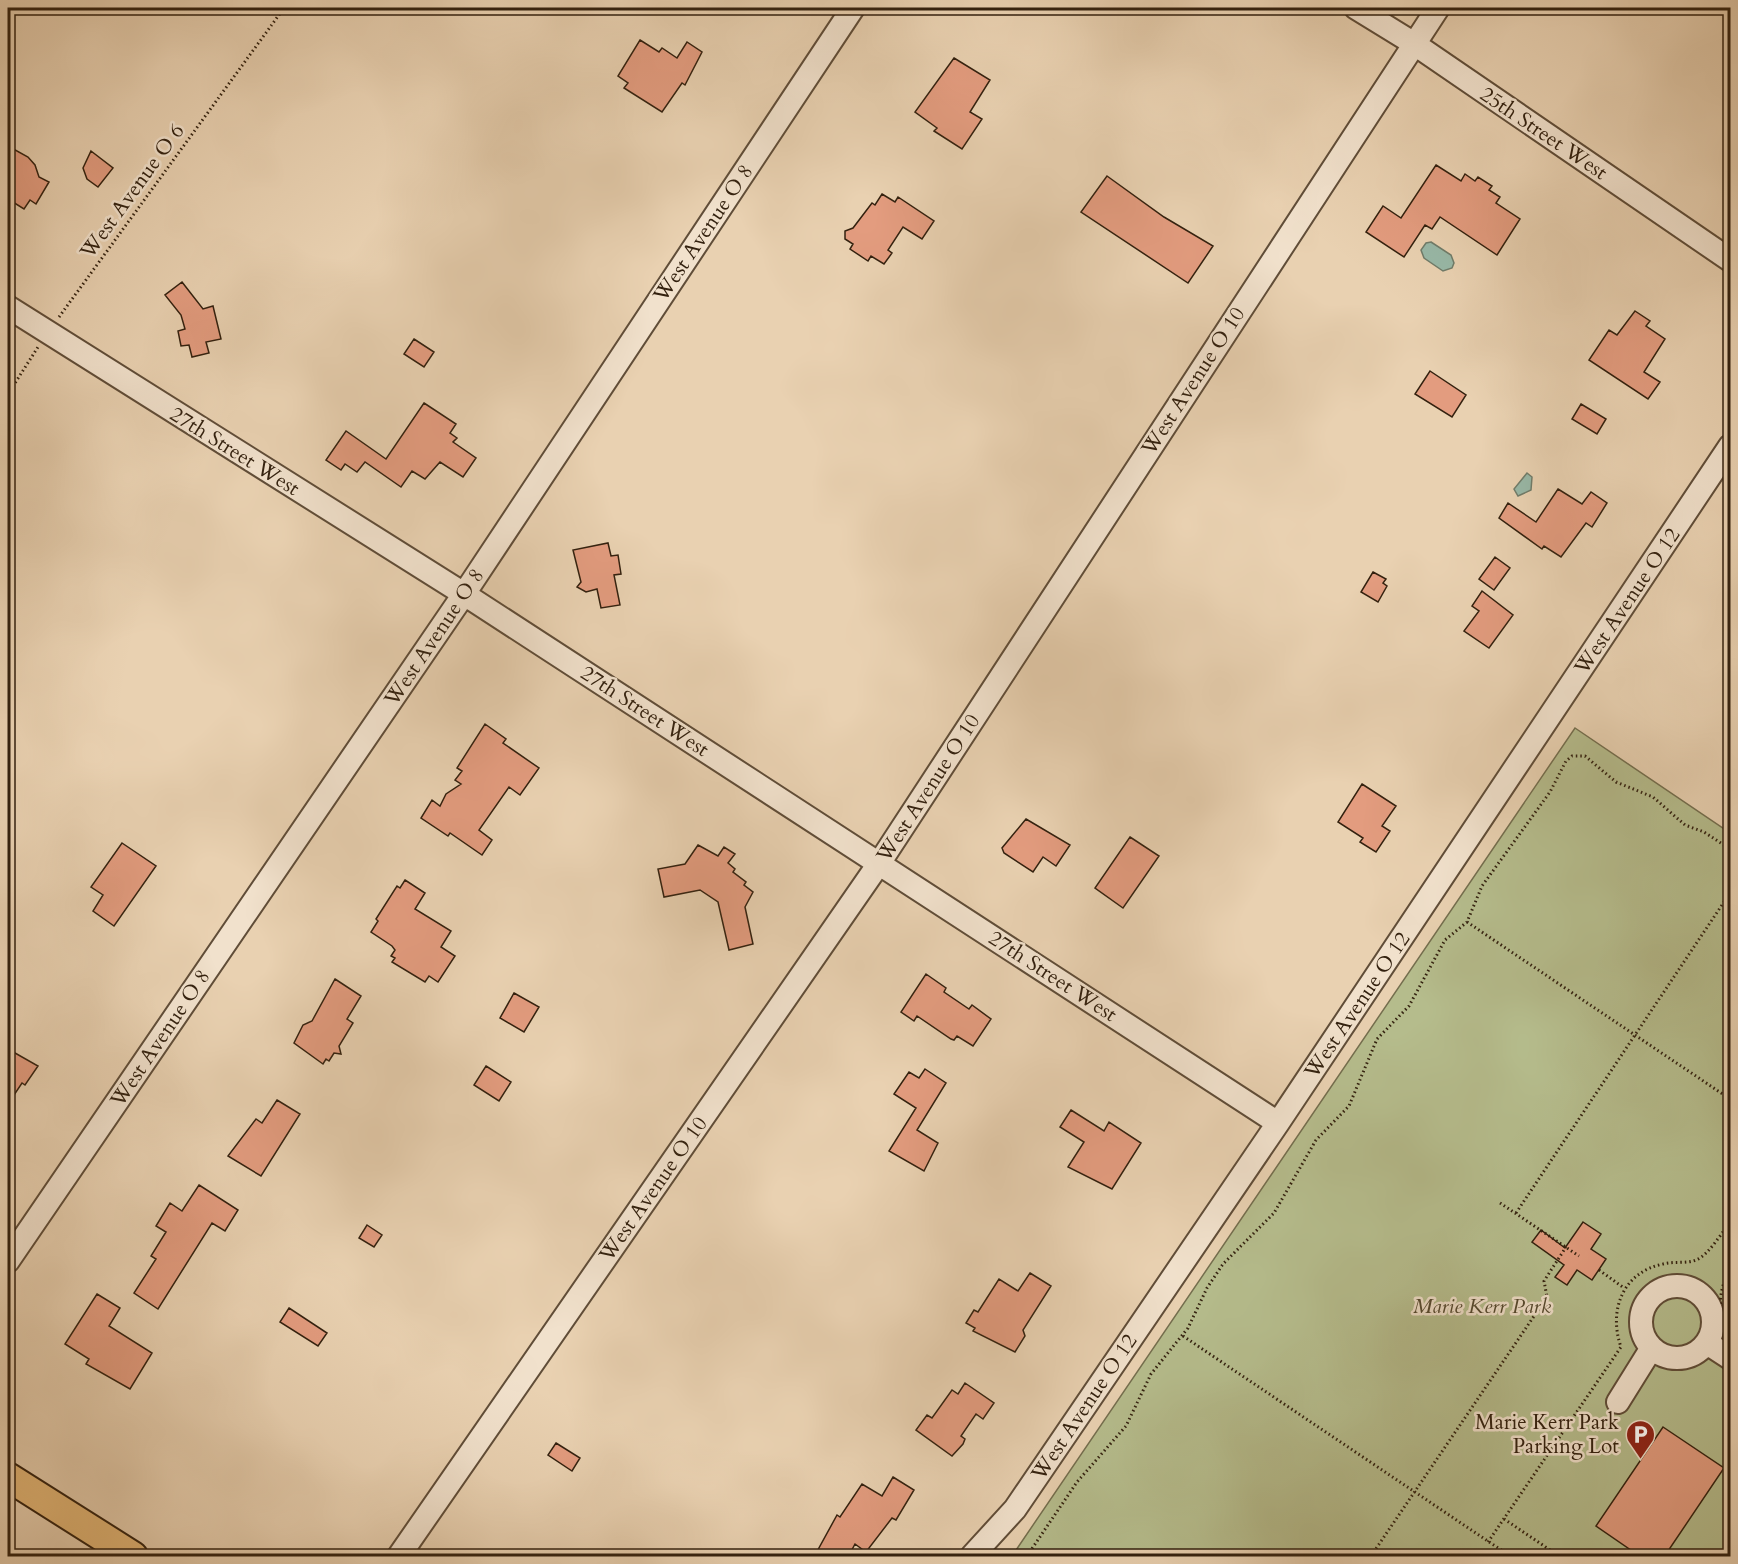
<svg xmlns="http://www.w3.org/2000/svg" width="1738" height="1564" font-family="Cardo,serif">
<rect width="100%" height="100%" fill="#e9d1b1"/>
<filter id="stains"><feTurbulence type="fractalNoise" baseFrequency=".00333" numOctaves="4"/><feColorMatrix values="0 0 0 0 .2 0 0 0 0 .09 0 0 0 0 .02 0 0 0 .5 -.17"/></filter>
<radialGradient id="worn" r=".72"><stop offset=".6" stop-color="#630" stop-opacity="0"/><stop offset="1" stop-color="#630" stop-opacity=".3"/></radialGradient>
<path fill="#b5bc8c" stroke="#746e4e" stroke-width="1.5" d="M1575 728 1730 833V1556H1012Z"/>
<path fill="#98b8a7" stroke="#707c6a" stroke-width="1.5" d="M1431 242 1451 255 1454 263 1452 268 1443 271 1424 258 1421 250 1426 243Z
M1527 473 1532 477 1531 490 1518 496 1514 489Z"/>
<path fill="#e39c7f" stroke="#33210f" stroke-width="1.5" d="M640 40 659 52 662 48 677 58 687 42 702 52 685 85 682 83 662 112 624 88 628 83 618 76Z
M954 58 990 80 970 112 982 119 962 149 934 131 937 128 915 112Z
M8 146 28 157 35 165 39 177 49 182 36 204 30 200 24 209 8 199Z
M91 151 113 168 98 187 87 179 83 168Z
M1436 165 1461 181 1465 174 1475 181 1478 177 1492 186 1489 190 1500 197 1496 203 1520 219 1497 255 1440 217 1432 229 1425 225 1404 257 1366 232 1383 206 1401 218Z
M1107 176 1164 217 1213 246 1188 283 1081 212Z
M882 194 895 202 898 197 934 221 922 239 903 227 888 250 892 253 884 264 871 256 868 261 850 249 853 244 845 239V231L853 228 872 203 875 205Z
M182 282 203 309 213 306 221 339 206 342 209 353 192 357 189 345 181 346 178 331 185 329 181 315 165 295Z
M1635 311 1650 321 1646 326 1665 339 1644 372 1660 382 1648 399 1589 360 1609 330 1617 335Z
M414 339 434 352 424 367 404 354Z
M1430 371 1466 395 1452 417 1415 394Z
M424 403 456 424 450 433 457 438 453 442 476 458 463 477 440 462 425 479 412 471 401 487 365 462 357 472 345 464 341 470 326 460 346 431 386 459Z
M1581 404 1606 419 1597 434 1572 419Z
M1558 489 1582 504 1591 492 1607 503 1592 527 1586 523 1561 557 1544 546 1542 549 1499 518 1508 503 1536 522Z
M608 543 611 556 618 555 621 574 614 575 620 605 601 608 597 589 586 592 577 587 581 582 573 550Z
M1495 557 1510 568 1494 590 1479 579Z
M1373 572 1386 579 1383 583 1387 586 1378 602 1361 592Z
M1482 591 1513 615 1489 648 1464 631 1479 611 1472 606Z
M485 724 506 739 503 743 539 768 520 795 509 787 479 830 492 840 482 855 450 833 448 836 421 818 432 800 440 806 446 794 461 784 455 780 462 771 457 768Z
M1362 784 1396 806 1382 826 1390 831 1376 852 1360 842 1363 838 1338 822Z
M1026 819 1070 845 1056 866 1043 857 1033 872 1004 853 1002 848Z
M1130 837 1159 856 1123 908 1095 888Z
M122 843 156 866 114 926 93 911 103 895 91 887Z
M698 845 718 856 724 847 735 854 728 863 735 869 733 872 746 882 744 885 753 892 745 907 753 944 729 950 718 902 700 890 664 897 658 869 685 864Z
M405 880 425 893 415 909 451 931 441 947 455 956 438 982 429 976 425 982 392 962 395 958 391 956 395 950 392 946 371 932 378 921 376 919 397 886 400 888Z
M926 974 946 988 944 992 969 1009 972 1005 991 1019 973 1046 957 1036 954 1040 951 1039 917 1016 914 1021 901 1012Z
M335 979 361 996 347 1019 353 1023 339 1046 341 1054 334 1053 329 1061 326 1059 323 1064 294 1043 303 1025 312 1021Z
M514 993 539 1007 524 1032 500 1018Z
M8 1049 38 1066 25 1085 22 1083 8 1104Z
M486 1066 511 1082 499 1101 474 1085Z
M925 1069 946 1083 917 1130 938 1143 924 1171 889 1151 916 1108 894 1094 909 1072 919 1078Z
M277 1100 300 1114 261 1176 228 1156 256 1119 262 1123Z
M1071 1110 1104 1131 1109 1122 1141 1143 1112 1189 1068 1167 1084 1142 1060 1127Z
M199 1185 238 1210 225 1231 212 1223 158 1309 134 1293 156 1259 151 1256 166 1232 156 1226 170 1203 182 1211Z
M1583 1222 1601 1234 1591 1249 1606 1259 1592 1280 1577 1270 1567 1285 1555 1277 1564 1265 1532 1242 1541 1230 1565 1248Z
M367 1225 382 1235 374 1247 359 1238Z
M1030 1273 1051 1286 1023 1330 1025 1336 1015 1352 973 1331 975 1328 966 1323 974 1310 978 1312 999 1279 1018 1291Z
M97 1294 120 1308 109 1326 152 1353 130 1389 86 1364 89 1359 65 1344Z
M289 1308 327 1333 318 1346 280 1322Z
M965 1383 994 1403 983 1419 976 1414 961 1436 965 1439 963 1444 952 1456 916 1430 927 1415 932 1418 952 1390 958 1394Z
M1663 1427 1724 1468 1664 1557H1641L1596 1526Z
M556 1443 580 1458 572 1471 548 1455Z
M893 1477 914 1490 896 1520 892 1518 866 1552 855 1544 848 1557H814L837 1515 840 1517 862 1484 882 1496Z"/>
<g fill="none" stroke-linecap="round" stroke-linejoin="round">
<defs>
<path id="minor" d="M1356 8 1413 43 1730 260
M8 307 464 594 1278 1123
M8 1261 464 594 853 8
M1641 1322a36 36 0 1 1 72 0a36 36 0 1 1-72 0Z
M1707 1343 1730 1358
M1618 1402 1651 1349
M399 1556 880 862 1438 8
M972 1556 1015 1509 1278 1123 1730 446"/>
<path id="major" d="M8 1477 133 1556"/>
</defs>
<use href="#minor" stroke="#604d38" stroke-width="26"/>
<use href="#major" stroke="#33210f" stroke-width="32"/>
<path stroke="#33210f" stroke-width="3" stroke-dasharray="1.5 3" stroke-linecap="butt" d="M59 317 284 8
M8 394 38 347
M1467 922 1730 1099
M1500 1203 1579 1256
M1516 1213 1730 893
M1599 1270 1624 1288
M1729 1334C1717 1313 1718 1290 1730 1270
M1183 1336 1510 1556
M1504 1519 1559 1556
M1488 1542 1621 1347C1608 1310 1623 1272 1663 1264 1674 1261 1686 1264 1696 1260 1709 1255 1721 1233 1730 1223
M1027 1556 1077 1482 1126 1426 1151 1374 1188 1328 1207 1288 1223 1264 1274 1213 1316 1140 1349 1106 1377 1039 1409 1006 1445 940 1467 922 1482 886 1550 792 1566 761 1572 756H1585L1616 782 1653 797 1685 825 1704 832 1730 849
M1371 1556 1547 1297 1544 1281 1566 1247"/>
<use href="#minor" stroke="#f1e1cc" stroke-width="22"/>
<use href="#major" stroke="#e4b878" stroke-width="28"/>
</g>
<defs>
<symbol id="parking-pin" viewBox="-11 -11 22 30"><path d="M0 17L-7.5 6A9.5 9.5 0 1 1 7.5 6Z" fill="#8f2418" stroke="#f1e1cc"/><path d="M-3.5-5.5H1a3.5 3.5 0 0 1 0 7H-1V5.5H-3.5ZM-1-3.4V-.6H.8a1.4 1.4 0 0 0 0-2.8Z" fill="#fff"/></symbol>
</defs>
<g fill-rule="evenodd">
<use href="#parking-pin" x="1624" y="1418" width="33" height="45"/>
</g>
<g text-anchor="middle" stroke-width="5" stroke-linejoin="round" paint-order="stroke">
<g font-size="21" fill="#33210f" stroke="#f1e1cc">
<text transform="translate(1544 133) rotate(34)" y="7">25th Street West</text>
<text transform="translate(132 191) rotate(-54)" y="7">West Avenue O 6</text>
<text transform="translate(703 233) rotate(-56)" y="7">West Avenue O 8</text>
<text transform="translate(1193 381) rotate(-57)" y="7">West Avenue O 10</text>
<text transform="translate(235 451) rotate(32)" y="7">27th Street West</text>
<text transform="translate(1627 601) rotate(-56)" y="7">West Avenue O 12</text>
<text transform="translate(434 637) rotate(-56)" y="7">West Avenue O 8</text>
<text transform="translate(645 711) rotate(33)" y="7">27th Street West</text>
<text transform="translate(928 788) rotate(-57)" y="7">West Avenue O 10</text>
<text transform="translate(1053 976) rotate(33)" y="7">27th Street West</text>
<text transform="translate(1357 1005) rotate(-56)" y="7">West Avenue O 12</text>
<text transform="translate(160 1038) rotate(-56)" y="7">West Avenue O 8</text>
<text transform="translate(653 1189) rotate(-55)" y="7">West Avenue O 10</text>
<text transform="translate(1084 1407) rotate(-56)" y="7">West Avenue O 12</text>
</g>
<g font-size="21" font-style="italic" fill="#54482e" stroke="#f1e1cc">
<text x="1482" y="1313">Marie Kerr Park</text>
</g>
<g font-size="21" fill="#33210f" stroke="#f1e1cc" text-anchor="end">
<text x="1619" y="1429">Marie Kerr Park<tspan x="1619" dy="24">Parking Lot</tspan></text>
</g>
</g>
<rect width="1738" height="1564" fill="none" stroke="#e9d1b1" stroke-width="30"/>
<rect x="9" y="9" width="1720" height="1546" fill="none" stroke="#33210f" stroke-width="3"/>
<rect x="15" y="15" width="1708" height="1534" fill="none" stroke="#33210f" stroke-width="1.5"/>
<rect width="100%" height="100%" filter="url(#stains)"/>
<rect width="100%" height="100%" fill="url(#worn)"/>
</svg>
